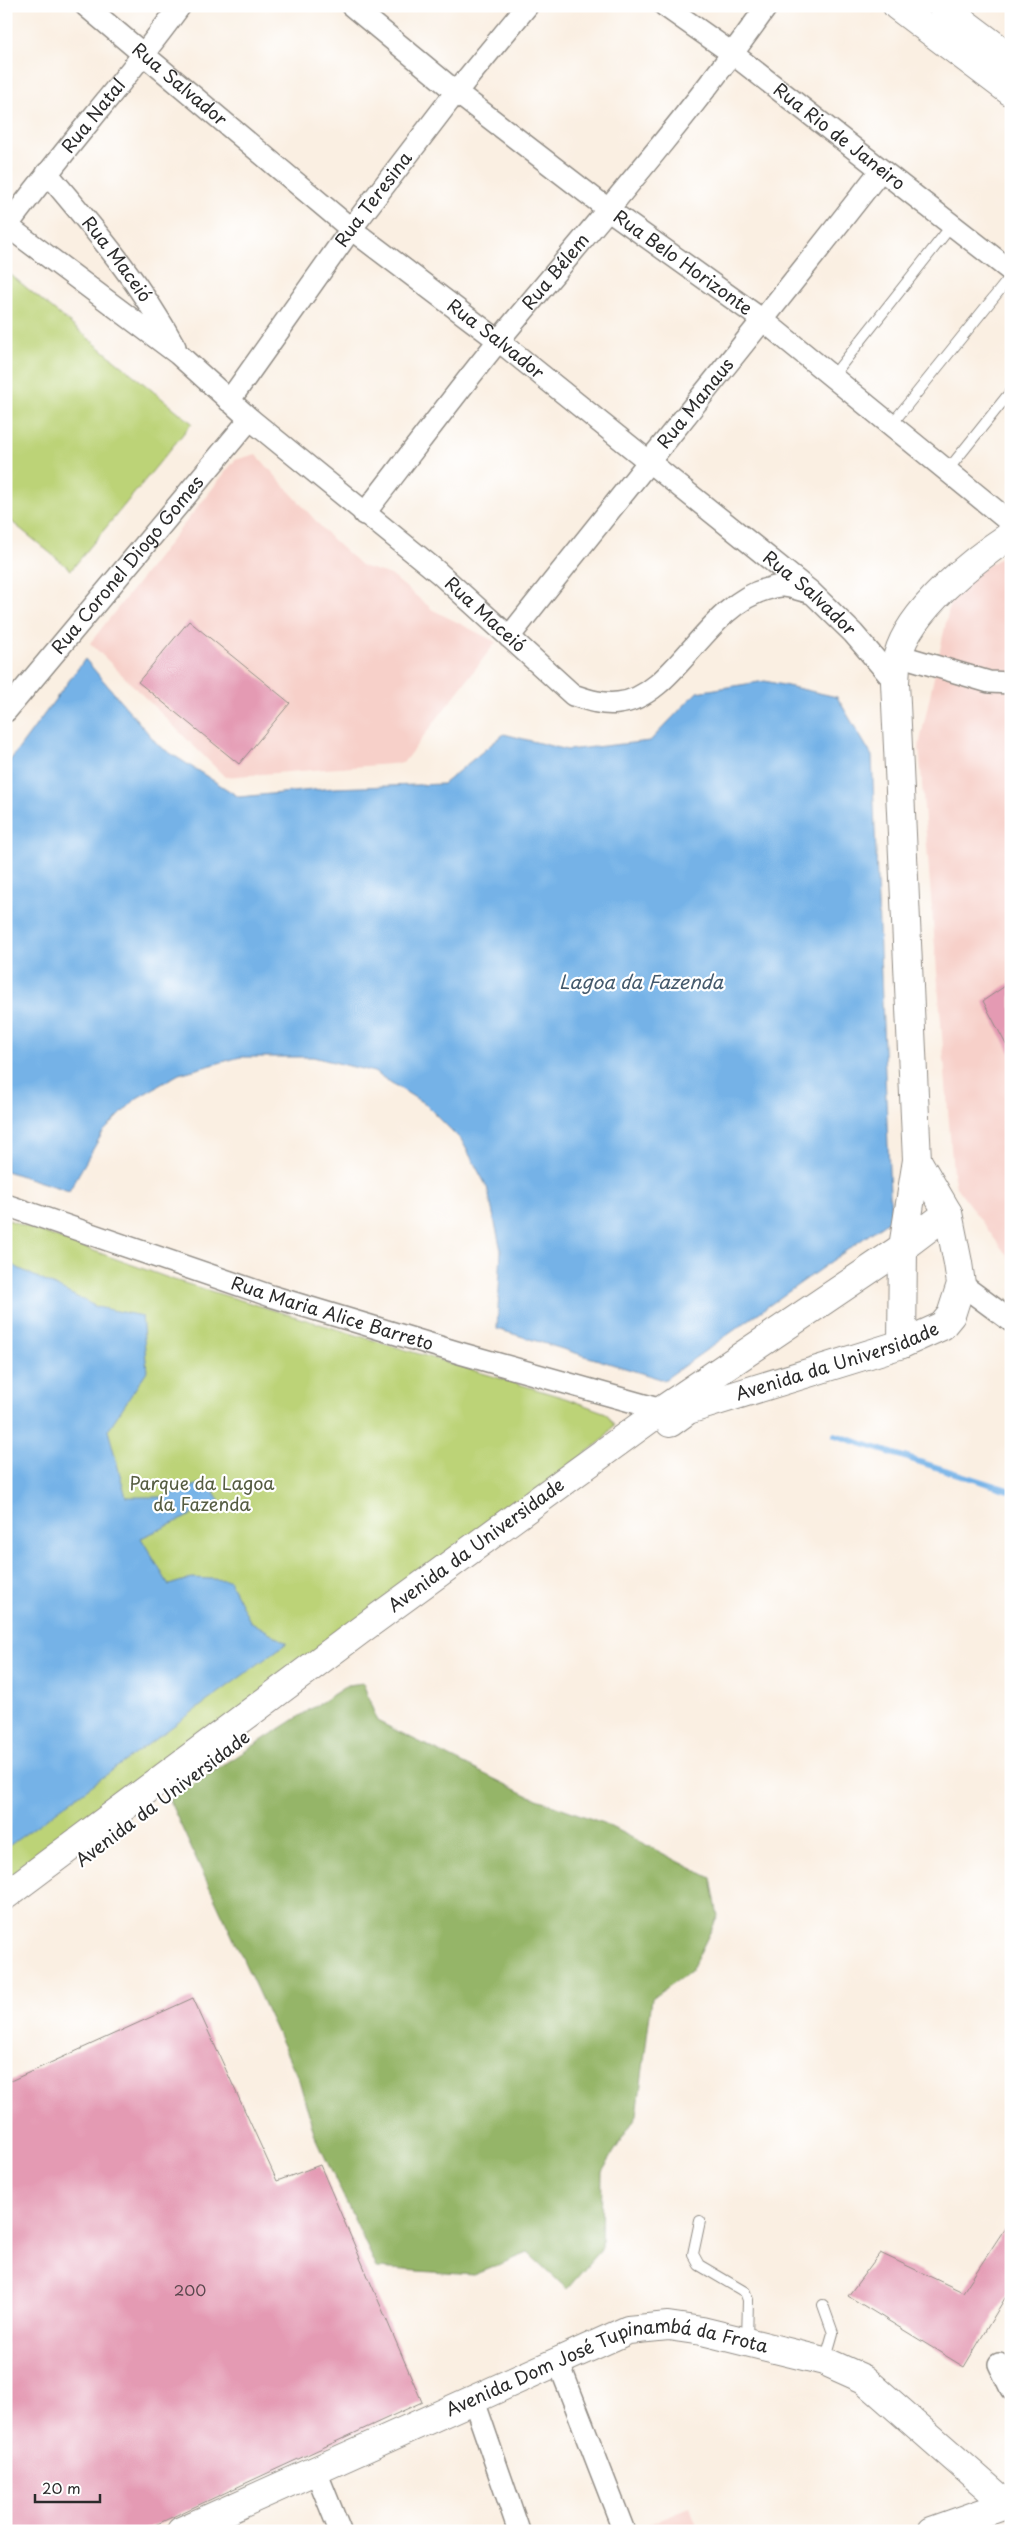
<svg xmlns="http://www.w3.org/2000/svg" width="1017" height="2537" font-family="'Playpen Sans',sans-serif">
<rect width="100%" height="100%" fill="#fff"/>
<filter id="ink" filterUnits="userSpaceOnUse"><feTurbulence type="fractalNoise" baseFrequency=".02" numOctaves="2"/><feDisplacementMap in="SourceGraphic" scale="10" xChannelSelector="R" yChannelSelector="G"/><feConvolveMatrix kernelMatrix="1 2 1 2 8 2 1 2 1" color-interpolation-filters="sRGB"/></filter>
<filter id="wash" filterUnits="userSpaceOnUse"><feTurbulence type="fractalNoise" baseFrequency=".0096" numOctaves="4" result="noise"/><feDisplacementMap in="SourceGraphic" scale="20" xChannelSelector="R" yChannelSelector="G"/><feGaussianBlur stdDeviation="1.12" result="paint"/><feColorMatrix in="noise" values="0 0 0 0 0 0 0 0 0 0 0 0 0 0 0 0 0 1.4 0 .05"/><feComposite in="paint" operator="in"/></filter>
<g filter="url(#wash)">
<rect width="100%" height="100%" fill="#faefe2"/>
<path fill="#f7d0c9" d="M256 454 332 539 362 566 391 575 433 610 496 642 403 763 225 777 90 643 235 460Z
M1011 550V1261L956 1187 953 1173 919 746 953 590Z
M690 2507 699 2531H642L640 2527Z"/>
<path fill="#bcd377" stroke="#747f51" d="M6 271 192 423 71 570 6 517Z
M6 1219 174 1280 565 1398 606 1413 614 1425 603 1440 6 1886Z"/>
<path fill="#95b568" stroke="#60704a" d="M363 1683 377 1721 529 1796 603 1823 711 1878 718 1916 691 1971 652 1998 637 2115 602 2171 601 2250 567 2289 528 2253 473 2275 377 2268 315 2136 299 2080 169 1800 348 1685Z"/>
<path fill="#75b2e7" stroke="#506e89" d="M85 659 159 746 239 797 334 788 443 784 504 734 567 750 650 741 697 692 765 681 837 697 872 756 891 1219 664 1380 497 1329 501 1250 487 1187 462 1141 425 1104 374 1072 313 1057H240L179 1074 137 1098 103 1132 69 1191 6 1171V766Z
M6 1262 97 1307 142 1316 147 1371 108 1430 126 1497H163L199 1484 211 1487 222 1505 200 1511 141 1538 169 1585 192 1578 229 1580 250 1621 287 1643 6 1848Z"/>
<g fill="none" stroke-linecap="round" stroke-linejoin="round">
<path stroke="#75b2e7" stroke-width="6" d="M835 1435 1011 1491"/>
</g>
<g id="blocks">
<path fill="#e49ab3" d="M189 621 290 703 239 764 138 682Z
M1011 982V1054L983 1001Z
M193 1998 277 2181 320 2165 422 2402 142 2531H6V2083Z
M1011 2219V2288L964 2367 848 2296 880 2253 963 2292Z"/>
</g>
</g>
<g filter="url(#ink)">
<use href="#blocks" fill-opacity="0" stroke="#928d86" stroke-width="1"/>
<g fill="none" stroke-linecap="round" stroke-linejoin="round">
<defs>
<path id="service" d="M832 377 952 225
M891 425 1011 276
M947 471 1011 391
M700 2221 693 2254 699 2265 745 2292 748 2300 747 2340
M823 2305 833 2333 825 2361"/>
<g id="minor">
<path id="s1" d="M86 6 351 229 499 341 811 592 853 633 895 682"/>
<path id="s2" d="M352 6 456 92 609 210 764 321 1011 523"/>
<path id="s3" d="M665 6 733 54 1011 271"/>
<path id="s4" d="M47 173C95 230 139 281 175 347"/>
<path id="s5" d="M6 225 178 354 250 419 439 573 573 695C588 700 602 705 618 703 674 698 706 605 767 589 771 588 777 586 782 586 790 586 800 590 808 592"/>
<path id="s6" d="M7 226C63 151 125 81 180 6"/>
<path id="s7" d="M229 401 351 229 456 92 527 6"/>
<path id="s8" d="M364 514C409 456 453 397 499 340 590 230 684 123 767 6"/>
<path id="s9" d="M509 637C632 481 759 327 881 170"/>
<path d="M898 655 989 682 1011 683"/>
<path id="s10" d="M6 711 250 419"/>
<path id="s11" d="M6 1205 271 1296 463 1354 662 1410"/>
<path d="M961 1284 1011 1321"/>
<path d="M558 2361 624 2531"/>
<path d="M999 2364 1011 2389"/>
<path d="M474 2401 519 2531"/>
<path d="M315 2469 340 2531"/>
</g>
<g id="secondary">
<path d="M897 6 1011 92"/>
<path d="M942 6 1011 58"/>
<path d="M902 1344 903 1247 948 1213"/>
<path id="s12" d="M670 1423 688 1410 902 1344 942 1326 951 1315 961 1284 958 1263 948 1213 917 1160"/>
<path id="s13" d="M6 1895 362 1629 662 1410 903 1247 917 1160 895 682C896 674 895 663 898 655 910 610 973 560 1011 535"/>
<path id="s14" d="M181 2531 628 2330 668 2326 702 2331 824 2361 864 2379 1011 2508"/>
<path d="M932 2531 1011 2503"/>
</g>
</defs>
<use href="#service" stroke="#928d86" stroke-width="12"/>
<use href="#minor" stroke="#928d86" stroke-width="24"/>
<use href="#secondary" stroke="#928d86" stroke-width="30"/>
<use href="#service" stroke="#fff" stroke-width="10"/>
<use href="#minor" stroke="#fff" stroke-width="21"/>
<use href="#secondary" stroke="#fff" stroke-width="28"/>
</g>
</g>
<g text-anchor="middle" stroke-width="4.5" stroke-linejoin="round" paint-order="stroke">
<g font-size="15" fill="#59474d">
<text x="190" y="2296">200</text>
</g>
<g font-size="18" fill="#2b2b2b" stroke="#fff">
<text dy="6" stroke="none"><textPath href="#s1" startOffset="122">Rua Salvador</textPath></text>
<text dy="6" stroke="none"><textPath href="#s6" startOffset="140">Rua Natal</textPath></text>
<text dy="6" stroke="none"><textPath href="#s3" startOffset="218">Rua Rio de Janeiro</textPath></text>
<text dy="6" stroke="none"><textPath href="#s7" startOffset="248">Rua Teresina</textPath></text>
<text dy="6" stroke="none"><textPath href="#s4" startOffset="111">Rua Maceió</textPath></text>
<text dy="6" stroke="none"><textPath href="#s2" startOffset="419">Rua Belo Horizonte</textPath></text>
<text dy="6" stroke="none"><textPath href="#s8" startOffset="309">Rua Bélem</textPath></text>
<text dy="6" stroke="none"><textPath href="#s1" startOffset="528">Rua Salvador</textPath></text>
<text dy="6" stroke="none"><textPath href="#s9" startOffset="299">Rua Manaus</textPath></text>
<text dy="6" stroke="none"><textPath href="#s10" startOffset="190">Rua Coronel Diogo Gomes</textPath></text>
<text dy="6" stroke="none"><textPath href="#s1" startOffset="932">Rua Salvador</textPath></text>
<text dy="6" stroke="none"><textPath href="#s5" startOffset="618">Rua Maceió</textPath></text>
<text dy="6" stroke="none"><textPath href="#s11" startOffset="344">Rua Maria Alice Barreto</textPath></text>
<text dy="6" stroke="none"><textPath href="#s12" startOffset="179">Avenida da Universidade</textPath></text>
<text dy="6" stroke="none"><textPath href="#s13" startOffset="586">Avenida da Universidade</textPath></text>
<text transform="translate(163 1799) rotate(-37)" y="6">Avenida da Universidade</text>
<text dy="6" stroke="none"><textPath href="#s14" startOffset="462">Avenida Dom José Tupinambá da Frota</textPath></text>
</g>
<g font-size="18" fill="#565d42" stroke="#fff">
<text x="202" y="1490">Parque da Lagoa<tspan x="202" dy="21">da Fazenda</tspan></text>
</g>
<g font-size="19" font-style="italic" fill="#455a6d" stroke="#fff">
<text x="641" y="989">Lagoa da Fazenda</text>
</g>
</g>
<rect width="1017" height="2537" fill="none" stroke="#fff" stroke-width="25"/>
<path d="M35 2494v8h65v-8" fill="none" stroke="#2b2b2b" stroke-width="2.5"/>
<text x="42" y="2494" font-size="15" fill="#2b2b2b" stroke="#ffffff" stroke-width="4" paint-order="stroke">20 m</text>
</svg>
